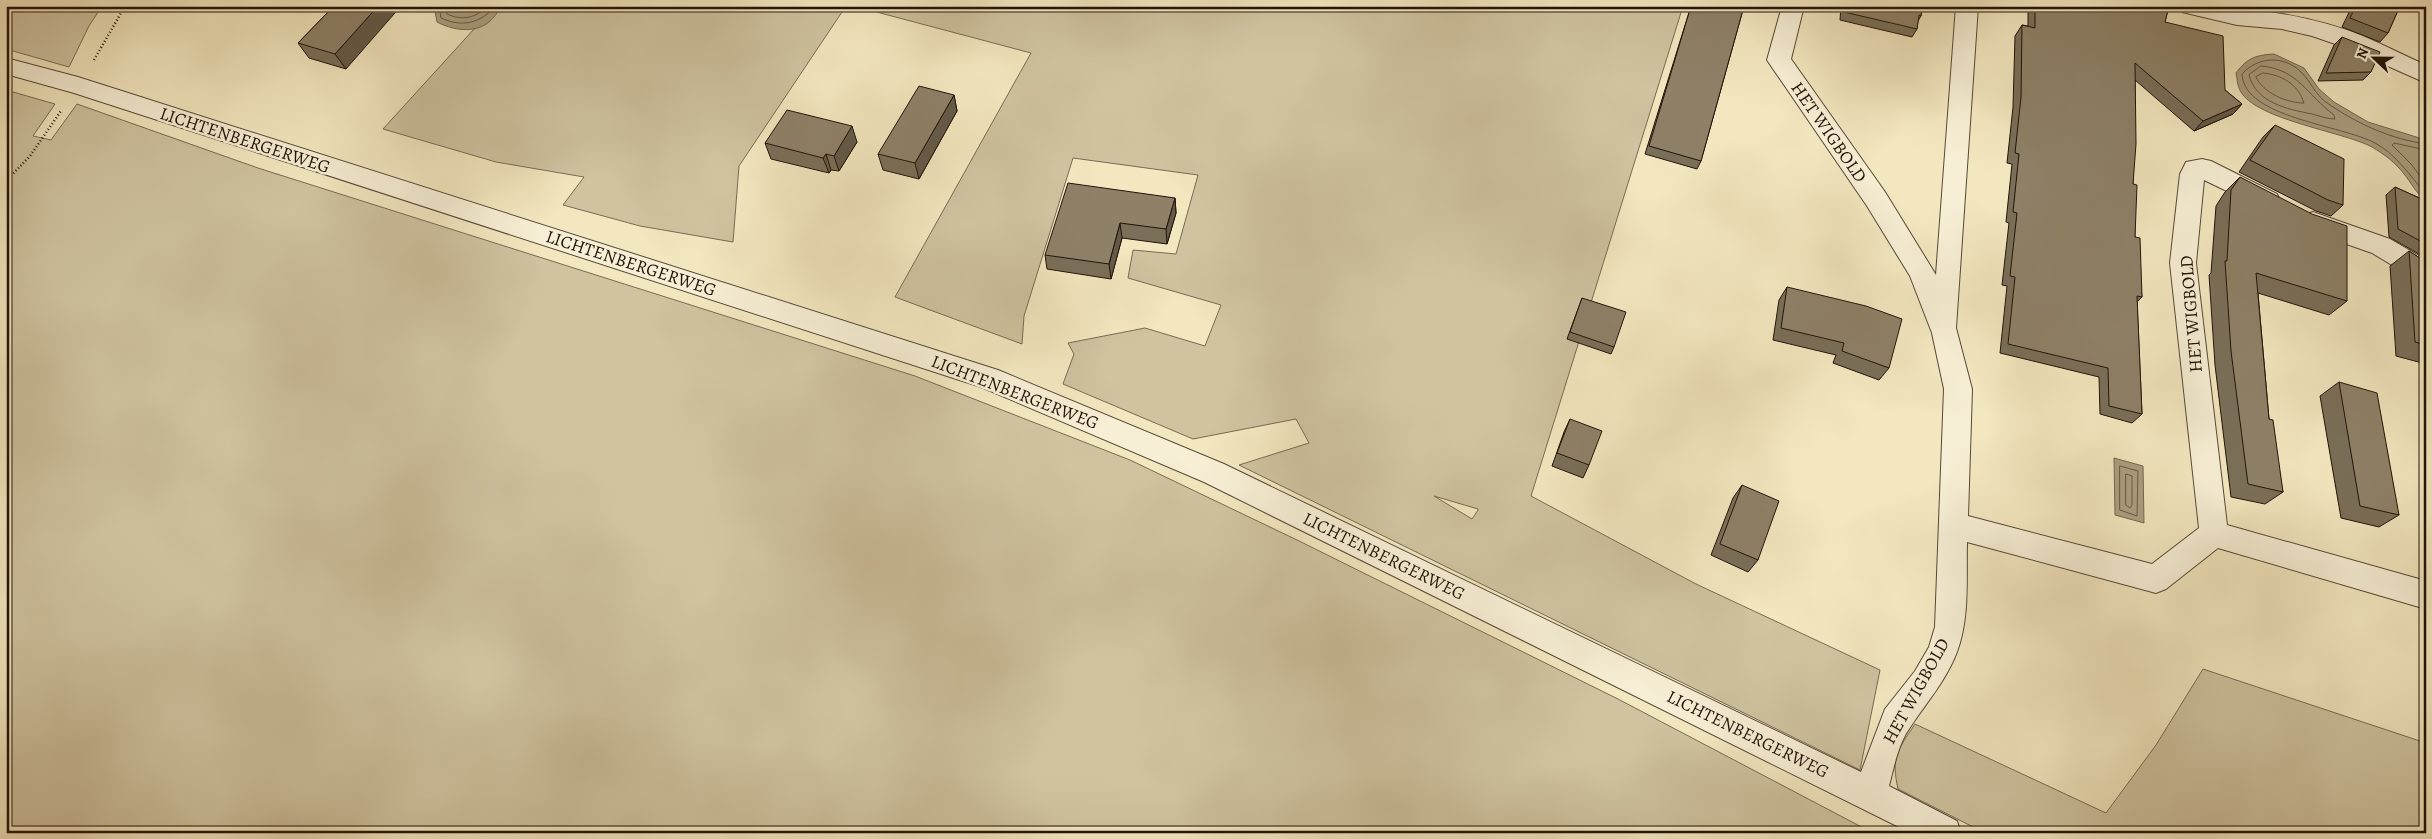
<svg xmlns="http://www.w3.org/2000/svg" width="2432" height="839" font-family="Alegreya,serif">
<rect width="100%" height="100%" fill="#f3e7bf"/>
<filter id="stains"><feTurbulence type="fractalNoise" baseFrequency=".004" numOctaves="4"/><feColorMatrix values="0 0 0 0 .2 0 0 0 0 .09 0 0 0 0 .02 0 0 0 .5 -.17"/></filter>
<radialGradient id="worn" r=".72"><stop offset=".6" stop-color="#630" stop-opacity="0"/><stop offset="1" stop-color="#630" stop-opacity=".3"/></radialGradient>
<path fill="#cfc3a0" stroke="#786b54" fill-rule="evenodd" d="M6 6H102L89 26 69 67 6 49Z
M495 6H846L739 166 733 242 640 226 563 205 584 177 496 162 383 129Z
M854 6H1683L1531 496 1696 584 1880 670 1860 770 1239 465 1309 443 1296 419 1193 439 1063 384 1074 354 1068 343 1145 328 1205 346 1221 305 1128 278 1133 250 1176 254 1198 175 1073 158 1024 316 1022 344 895 297 1031 53ZM1434 496 1478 509V510L1472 519Z
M6 90 55 104 33 136 51 140 77 104 258 168 915 376 1130 460 1295 539 1618 699 1873 833H6Z
M2203 669 2426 743V833H1985L1898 789C1891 757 1897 751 1915 724L2106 813 2156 745Z"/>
<path fill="#ac9f81" stroke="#746751" d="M434 6H502C498 11 494 18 489 22 474 34 452 30 437 22Z
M2274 54 2304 68 2319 89 2334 102 2368 122 2426 140V200C2416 194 2411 182 2404 174 2396 163 2384 154 2372 147 2342 131 2250 119 2239 88 2237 83 2237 77 2236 73 2247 58 2256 55 2274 54Z
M2114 458 2143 466 2144 523 2115 515Z"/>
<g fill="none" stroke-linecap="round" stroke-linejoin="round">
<path stroke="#665945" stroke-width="1" d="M439 6 441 18C463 28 480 23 496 6
M445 6 447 14C462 21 476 18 488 6
M2261 66C2298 69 2307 95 2334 115L2335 119C2327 119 2320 116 2312 114 2287 109 2256 103 2249 75Z
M2263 73C2282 75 2298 84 2304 103 2287 103 2263 93 2256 77Z
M2426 144C2391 139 2360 125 2330 105 2314 95 2312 82 2300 71 2283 55 2257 57 2242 74 2244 118 2342 125 2375 143 2396 154 2410 176 2426 194
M2426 150 2394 143 2392 145 2411 164 2426 184
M2120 466 2138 471 2137 516 2120 510Z
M2126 474 2132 476V505L2130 508 2126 505Z"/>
<defs>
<path id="minor" d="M1782 6H1804L1791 59 1885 192 1936 275 1956 6H1978L1956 328 1972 389 1968 516 2152 564 2199 528 2170 263 2180 174 2186 162 2202 159 2211 161 2277 194 2280 201 2277 208 2268 211 2204 180 2196 263 2227 525 2426 581V609L2218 548 2166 589 2156 593 1967 542C1966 578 1970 617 1957 652 1946 681 1926 703 1909 729 1898 745 1894 767 1889 786L1957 821 1961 833H1911L1204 482 981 387 74 93 6 74V58L78 77 998 370 1224 464 1861 772 1885 709 1915 671 1929 647 1935 627 1944 389 1932 333 1910 276 1867 206 1767 60Z
M2179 6C2242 6 2304 13 2363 36 2384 45 2405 56 2426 65V83L2347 48 2312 36 2282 29 2237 25 2182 12Z
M2313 212 2390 239 2426 260V283L2417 280 2372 253 2304 229 2300 222 2304 215Z"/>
</defs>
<use href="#minor" stroke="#564836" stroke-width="2"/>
<path stroke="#211309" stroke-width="2.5" stroke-dasharray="1 2.5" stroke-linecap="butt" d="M94 60 125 6
M6 181 30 156 61 111"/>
<use href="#minor" fill="#f7efd5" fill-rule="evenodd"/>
</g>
<path fill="#7a6f59" stroke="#211309" d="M334 6 346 69 309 58 298 43Z
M1691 6H1744L1701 161 1697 169 1645 154Z
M1841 6H1922L1921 16 1918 21 1917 29 1912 37 1840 20Z
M2028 6H2169L2165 22 2225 90 2242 104 2233 114 2194 131 2135 80 2133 184 2135 237 2142 297 2137 302 2142 414 2132 423 2100 414 2099 377 2000 353 2007 286 2002 285 2009 223 2006 222 2012 164 2007 163 2013 107 2015 36 2022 25 2028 26Z
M2352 6H2400L2388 33 2380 42 2342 27Z
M2342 37 2371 72 2363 80 2318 81 2334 45Z
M954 95 957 111 919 179 883 170 878 154Z
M2275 125 2343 205 2331 216 2316 211 2239 172 2263 137Z
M857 142 839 171 831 170 829 173 771 159 765 143Z
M2240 177 2347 301 2329 315 2258 293 2269 419 2283 492 2265 504 2231 497 2215 365 2209 275 2211 273 2216 206 2225 192Z
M2395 187 2426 201V258L2389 237 2386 195Z
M1175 198 1176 213 1167 244 1122 238 1111 279 1047 269 1045 255Z
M2409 251 2426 262V364L2396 356 2390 266Z
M1787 287 1889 368 1879 380 1833 363 1836 355 1773 340 1779 300Z
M1582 298 1614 347 1611 354 1567 339Z
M2339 382 2399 515 2379 527 2341 518 2320 396Z
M1570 419 1589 465 1583 478 1552 466 1564 432Z
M1742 485 1758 560 1748 572 1711 555 1733 498Z"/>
<path fill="#635a49" stroke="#211309" d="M378 6H401L346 69 335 54Z
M954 95 957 111 919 179 915 163Z
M2242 104 2233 114 2194 131 2203 121Z
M852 126 857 142 839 171 834 156Z
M826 154 831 170 829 173 823 158Z
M1175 198 1176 213 1167 244 1166 229Z
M1120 223 1122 238 1111 279 1109 264Z"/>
<path fill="#8e8168" stroke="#211309" d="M334 6H378L335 54 298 43Z
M1691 6H1744L1701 161 1649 146Z
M1845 6H1922L1921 16 1919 15 1917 29 1844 12Z
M2035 6H2169L2165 22 2223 36 2225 90 2242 104 2203 121 2135 63 2136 144 2133 184 2137 185 2135 237 2140 238 2142 297 2137 296 2142 414 2109 406 2108 368 2008 344 2015 277 2010 276 2017 213 2013 212 2019 154 2015 153 2021 97 2022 25 2035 28Z
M2356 6H2400L2388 33 2350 18Z
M2342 37 2380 52 2371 72 2326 73Z
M919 86 954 95 915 163 878 154Z
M787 110 852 126 834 156 826 154 823 158 765 143Z
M2275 125 2344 159 2343 205 2328 200 2250 160Z
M2240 177 2312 214 2347 226V301L2256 273 2269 419 2273 420 2283 492 2248 484 2231 351 2225 261H2227L2231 190Z
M1068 183 1175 198 1166 229 1120 223 1109 264 1045 255Z
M2395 187 2426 201V244L2398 229Z
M2409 251 2426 262V345L2415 342Z
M1787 287 1866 306 1902 319 1889 368 1842 351 1844 343 1781 328Z
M1582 298 1626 312 1614 347 1570 332Z
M2339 382 2377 393 2399 515 2360 506Z
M1570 419 1602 431 1589 465 1557 453Z
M1742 485 1779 501 1758 560 1720 544Z"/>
<g text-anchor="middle" stroke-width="5" stroke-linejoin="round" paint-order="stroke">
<g font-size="18" fill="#211309" stroke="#f7efd5">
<text transform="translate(1829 132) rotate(55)" y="6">HET WIGBOLD</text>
<text transform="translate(245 140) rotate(18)" y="6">LICHTENBERGERWEG</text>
<text transform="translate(631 263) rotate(18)" y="6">LICHTENBERGERWEG</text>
<text transform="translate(2191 314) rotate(-95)" y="6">HET WIGBOLD</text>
<text transform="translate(1015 392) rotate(21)" y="6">LICHTENBERGERWEG</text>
<text transform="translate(1384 556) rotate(26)" y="6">LICHTENBERGERWEG</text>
<text transform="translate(1916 691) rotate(-61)" y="6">HET WIGBOLD</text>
<text transform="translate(1748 734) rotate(26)" y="6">LICHTENBERGERWEG</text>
</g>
</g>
<rect width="2432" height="839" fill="none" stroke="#f3e7bf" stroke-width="25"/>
<rect x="8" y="8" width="2417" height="824" fill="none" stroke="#211309" stroke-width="2.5"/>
<rect x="12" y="12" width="2407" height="814" fill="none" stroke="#211309"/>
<g transform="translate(2374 58) rotate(292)" stroke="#f7efd5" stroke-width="4" paint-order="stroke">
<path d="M0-4L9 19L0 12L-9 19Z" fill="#211309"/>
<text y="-8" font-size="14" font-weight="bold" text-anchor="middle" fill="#211309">N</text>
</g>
<rect width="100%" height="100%" filter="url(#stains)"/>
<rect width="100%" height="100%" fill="url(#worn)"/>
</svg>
